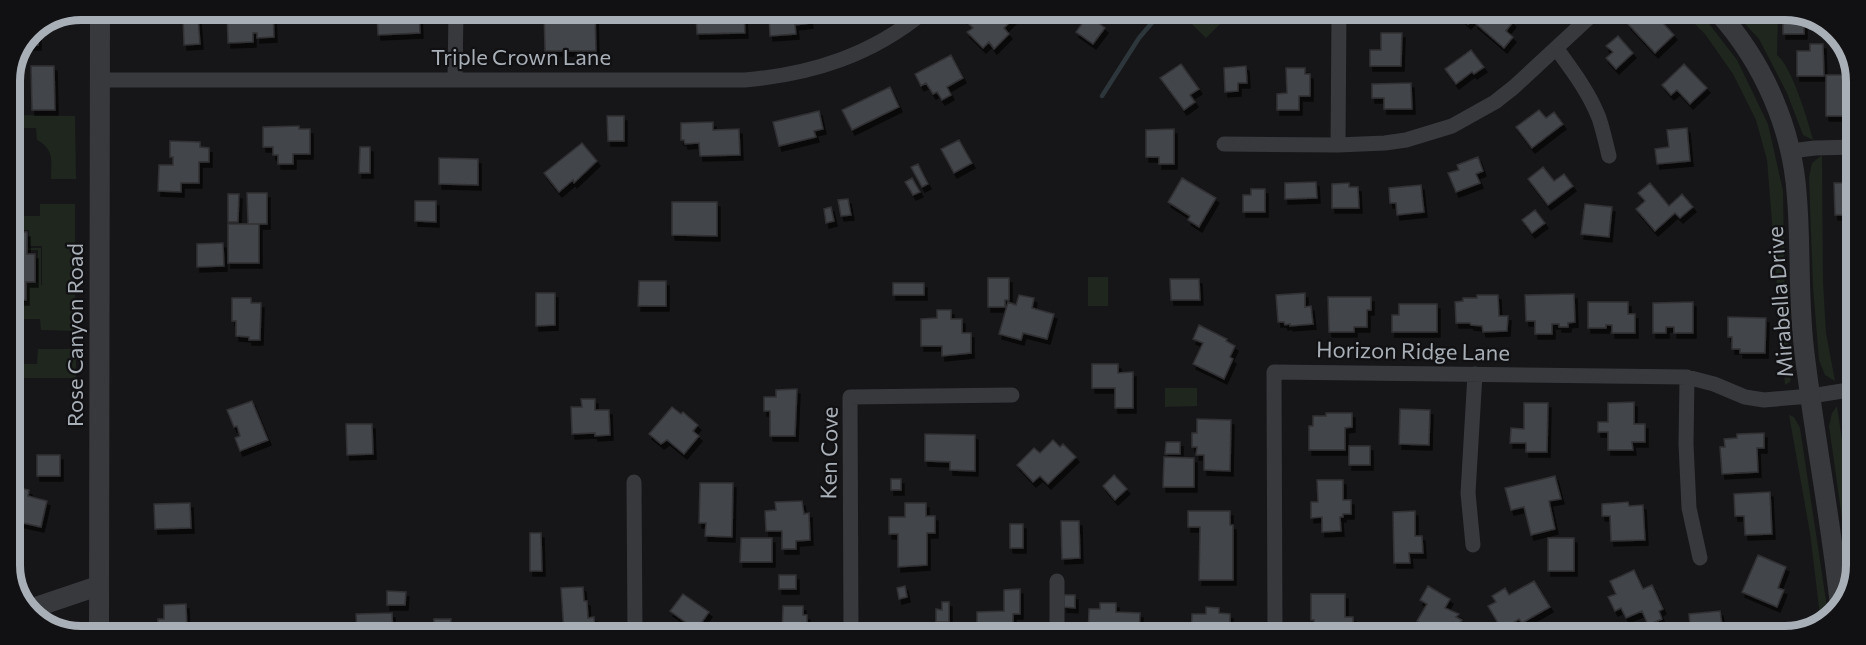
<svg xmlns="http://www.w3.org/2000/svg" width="1866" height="645" font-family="Commissioner,sans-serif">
<defs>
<filter id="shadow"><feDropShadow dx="3" dy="5" stdDeviation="0" flood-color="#0009"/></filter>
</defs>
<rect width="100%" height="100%" fill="#161618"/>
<path fill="#1e261e" d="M1198 11H1216L1224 20 1206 38 1188 20Z
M1683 12H1698L1707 21 1737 60 1768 124 1783 191 1785 313 1792 372 1790 382 1785 385 1767 160 1756 120 1733 74 1705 34Z
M1735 13H1778L1777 55C1791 65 1808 120 1813 140L1803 135 1787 93 1759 39Z
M9 115 75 116 76 179H51C51 161 55 150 37 140L36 128H9Z
M1822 155 1823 282 1826 333 1835 381 1825 375 1819 360 1813 287 1809 177 1812 163Z
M40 204H75V331L41 330 40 319H9V309H18V302H27V283L38 282V250H28V248H41V285H36H42V246H30L29 230H18L17 223H9V216H40Z
M1088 277H1108V306H1088Z
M38 349H76V378H9V364H37Z
M1165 388H1197V406L1165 407Z
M1837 406 1854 522 1852 589 1829 426 1832 413Z
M1789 415 1794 417 1800 428 1827 607V622L1821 624 1810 533Z"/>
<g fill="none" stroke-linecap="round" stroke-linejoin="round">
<path stroke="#2c363b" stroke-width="4.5" d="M1102 96 1139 38 1162 11"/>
</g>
<path fill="#424448" stroke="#303034" stroke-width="1.5" filter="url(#shadow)" d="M227 9H273L274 37 257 38V33H253V42L228 43Z
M492 10H522V15H492Z
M544 10H595L596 51H545Z
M705 10H733V13L744 12 745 33 697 34 696 13H705Z
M780 10 808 11 810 23 795 25 796 34 770 36 769 16 781 15Z
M419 11 420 33 378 35 377 13Z
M989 11H1016L1018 14 1004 28 1009 34 994 49 989 42 983 48 967 32 973 28 969 24 981 13 984 16Z
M1455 12H1474L1477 14 1468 24Z
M1485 12H1502L1513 22 1506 31 1513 37 1504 48 1475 23Z
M1639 13 1646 20 1654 13 1674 35 1655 53 1628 24Z
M1783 13H1804V34H1783Z
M1088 15 1105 28 1093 44 1076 32Z
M198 17 200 44 184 45 183 18Z
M38 26V45H23L30 30Z
M1381 33H1402L1401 66H1370V50H1381Z
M1618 36 1633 53 1616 69 1606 58 1613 52 1606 46Z
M1810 44H1823L1824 76H1797V51H1810Z
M1471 50 1484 67 1474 74 1472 72 1456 84 1445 69Z
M951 55 963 78 947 87 951 95 942 100 937 92 933 94 926 83 921 86 915 74Z
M1181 64 1199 89 1190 95 1195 102 1184 110 1160 78Z
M1684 64 1707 88 1690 104 1677 90 1671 95 1662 85Z
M31 66H54L55 110H32Z
M1246 66 1247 83H1238V91L1225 92 1224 68Z
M1286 68H1305V74H1310V96H1299V110H1277V94L1287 93Z
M1826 75H1850V96H1856V116H1826Z
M1411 83 1412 109H1384V98H1372V84Z
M890 87 899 107 852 130 842 110Z
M1539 110 1546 118 1554 112 1563 124 1532 148 1516 127Z
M819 111 823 129 814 131 816 137 779 146 773 122Z
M607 116H624V141H608Z
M713 122V130L739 129 740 155 700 156 699 143 685 144 684 140H681V123Z
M299 126V129H310V154H293V164H278V155H273V147H263V127Z
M1687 128 1690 161 1657 164 1655 149 1669 147 1667 130Z
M1174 129V164H1159V157H1146V130Z
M959 140 972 163 954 173 941 149Z
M170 141 200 142V147L209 148V162H199V183H181V192L158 191 159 165H173V157H170Z
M582 143 597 161 574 183 573 180 559 192 544 173Z
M360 147H370V173H359Z
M1478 157 1483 171 1476 174 1480 183 1456 192 1448 173 1459 170 1457 165Z
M439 158 478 159V185L439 184Z
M918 164 928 184 922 187 911 167Z
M1543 167 1554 181 1564 174 1573 186 1548 205 1528 179Z
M912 178 920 192 913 195 905 182Z
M1182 178 1216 198 1199 227 1188 220 1190 216 1168 202Z
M1316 182 1317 198 1285 199V183Z
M1349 183V187H1358L1359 208H1332V184Z
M1650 183 1669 206 1682 194 1693 207 1680 218 1675 213 1655 231 1636 209 1645 201 1638 193Z
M1834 183H1851V192H1856V215H1835Z
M1421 185 1424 212 1397 215 1396 203H1390L1389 188Z
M1251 189H1265V212H1243V195H1251Z
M247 193H267V224H248Z
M228 194H239L238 222H228Z
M848 199 851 215 841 216 838 200Z
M415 201H436V222L415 221Z
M672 202H717V236L672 235Z
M1585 204 1612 207 1609 237 1581 234Z
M831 207 834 221 826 223 824 209Z
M1535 210 1545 223 1532 233 1522 220Z
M228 224H259V263H228Z
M9 232H27V254H35V282H26V300H9Z
M223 243 224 266 197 267V244Z
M988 278H1009V300H1005V307H988Z
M1170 279H1199L1200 300H1171Z
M639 281H666V306H638Z
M893 283H924V295H893Z
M536 293H555V325L536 326Z
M1305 293V307L1311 306 1313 324 1290 326V324L1285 325 1284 322H1278L1276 295Z
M1574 294 1575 322 1568 323V327H1559V324H1552V334H1535V321H1526L1525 295Z
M1019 295 1034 298 1032 308 1054 314 1047 339 1023 333 1021 340 999 334 1008 302 1016 305Z
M1477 295H1498L1499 316H1508L1507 331 1483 332 1482 326 1471 325 1470 323H1456L1455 302 1463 301V298H1477Z
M1328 297H1371V310H1367V327H1354V332H1329Z
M232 298H251V303H261L260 340H249V337L236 336V321H232Z
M1588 302H1628V314H1635V333H1612V325H1606V328H1588Z
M1693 302V333H1674V327H1666V333H1653V303Z
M1399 304H1437V332H1392V315H1399Z
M937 310H951V319H962V333H971V353L942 356V346H921V319L937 318Z
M1728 317 1766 318 1765 353H1740V349H1732V337H1728Z
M1851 319H1855V349H1851Z
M1199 325 1227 339 1226 341 1235 346 1230 357 1233 359 1224 379 1193 364 1203 343 1193 339Z
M1092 364H1118V373L1133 372V408H1115V388H1092Z
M797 389 795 436H770V411H764V397H776V390Z
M581 399H595V410H609L610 435 595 436V433L572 434 571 407H582Z
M252 401 268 440 240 451 235 438 240 436 237 426 234 427 227 410Z
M1634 402V424H1645V442H1632L1633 450H1608V432H1598V422H1608V403Z
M1524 403H1548L1547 452H1526V443H1510L1511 428 1524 429Z
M672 407 681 414 683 412 698 425 693 431 699 436 684 454 667 440 661 444 649 434Z
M1400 409 1430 410 1429 445 1399 444Z
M1326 413H1352V427L1345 428V450H1309V426H1313V416H1326Z
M1197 419 1231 420 1230 471 1204 470V455H1196L1197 447H1192V433H1197Z
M346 424H372L373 454 347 455Z
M1764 433V448H1757L1758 472 1722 474 1720 447H1725L1724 439 1737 438V434Z
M925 434 975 435V471L950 470V462L925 461Z
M1053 440 1060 447 1063 444 1076 457 1048 484 1040 476 1033 482 1017 465 1034 448 1040 453Z
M1166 442H1180V454H1165Z
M1349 446H1370V465H1349Z
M37 455H60V476H37Z
M1164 457 1194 458V487H1163Z
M1114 475 1127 489 1115 500 1103 486Z
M1555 476 1561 499 1549 501 1555 529 1531 535 1524 507 1511 510 1505 488Z
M891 479H901V490H891Z
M1317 480H1343V500H1351V514H1343V517H1340L1341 531 1322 532V517L1311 518V502H1318Z
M700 483H733L732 537 705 536 706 523H699Z
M14 487 29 490 28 496 47 501 41 527 9 520V511Z
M1770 492 1772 534 1745 535 1744 516H1735L1734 494Z
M802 501 804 514 809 513 810 540 796 541V549H782V531H766L765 511 776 510 775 502Z
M1628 502 1629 506 1643 505 1645 540 1611 541 1610 516H1602V504Z
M190 503 191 528 155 529 154 504Z
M905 503H926V516H935V533H927V565L898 567V534H889V517H905Z
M1188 511H1230V525H1233V580H1199L1200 527H1188Z
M1415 511V536H1422L1423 553H1409L1410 563H1394L1393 512Z
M1061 521H1079L1080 558 1062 559Z
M1010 524H1023V548H1010Z
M530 533H541L542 571H530Z
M741 538H772V562H740Z
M1548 538H1574V571H1548Z
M1758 555 1786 567 1778 588 1784 590 1777 607 1742 592Z
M1634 570 1643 589 1652 585 1663 609 1659 611 1662 619 1648 625 1642 611 1626 618 1621 608 1615 611 1608 597 1616 594 1610 581Z
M779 575H796V589H779Z
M1534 581 1550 607 1522 623 1519 619 1502 630 1488 606 1496 602 1492 596 1505 588 1509 595Z
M905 586 907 597 899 599 897 588Z
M1428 586 1450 599 1445 608 1459 614 1456 617 1462 620 1452 635H1422L1419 634 1424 625 1417 621 1427 604 1420 600Z
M583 587 584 601H587L588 618 594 617 595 633H564L561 588Z
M1020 589V614H1013V630H1011V634H977V612L1004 611V590Z
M387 591 406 592 405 605H387Z
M683 594 709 612 702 622 709 627 704 634H691L682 627 685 622 670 611Z
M1311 594H1345V617H1353V631L1324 632V628H1314V620H1311Z
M1064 595H1075V608L1064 607Z
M942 602H949V622H936V609L942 610Z
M1100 603H1116V612L1140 613 1139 635H1088L1089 609H1100Z
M186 604 187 631 199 630V633H158V619H164V605Z
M783 606H803V615H807V634H782Z
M1206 607 1219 608V613L1230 614V635H1191L1192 614H1206Z
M1720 611 1722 624H1725L1726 636H1691L1689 614Z
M392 613 393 633H357L356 614Z
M434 619H451L450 633H434Z
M895 626H916V634H922H895Z"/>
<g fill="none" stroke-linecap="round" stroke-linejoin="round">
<path stroke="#37393d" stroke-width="15" d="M1556 48C1572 70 1589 92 1599 118 1603 130 1606 143 1609 156
M455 79 456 10
M101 80H745C813 74 872 55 925 11
M1224 144 1338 145 1385 143 1406 140 1452 126 1495 102 1514 87 1595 12
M1338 145 1339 12
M1791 151 1815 148 1856 147
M1687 377 1686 444 1689 508 1700 558
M634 482 635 634
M1473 545 1468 493 1475 374
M1057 581V634
M851 634 850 397 1012 395
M1275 635 1274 372 1687 377 1714 384 1745 397 1764 400 1811 396 1855 389"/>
<path stroke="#37393d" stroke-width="20" d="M1718 12C1764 63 1793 130 1797 198 1801 248 1798 298 1804 349 1814 435 1831 520 1840 606
M27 610 98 586
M99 632 100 9"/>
</g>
<g text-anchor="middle" stroke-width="4.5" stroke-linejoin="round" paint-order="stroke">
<g font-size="22" fill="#a8afb7" stroke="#111113">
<text x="521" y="65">Triple Crown Lane</text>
<text transform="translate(1780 302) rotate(-94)" y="8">Mirabella Drive</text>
<text transform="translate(75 335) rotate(-90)" y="8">Rose Canyon Road</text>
<text transform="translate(1413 351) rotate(1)" y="8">Horizon Ridge Lane</text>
<text transform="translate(829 453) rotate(-89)" y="8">Ken Cove</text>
</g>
</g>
<path d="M0 0H1866V645H0ZM81 20H1785A61 61 0 0 1 1846 81V565A61 61 0 0 1 1785 626H81A61 61 0 0 1 20 565V81A61 61 0 0 1 81 20Z" fill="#111113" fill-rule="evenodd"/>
<path fill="none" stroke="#a8afb7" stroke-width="8" d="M81 20H1785A61 61 0 0 1 1846 81V565A61 61 0 0 1 1785 626H81A61 61 0 0 1 20 565V81A61 61 0 0 1 81 20Z"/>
</svg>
